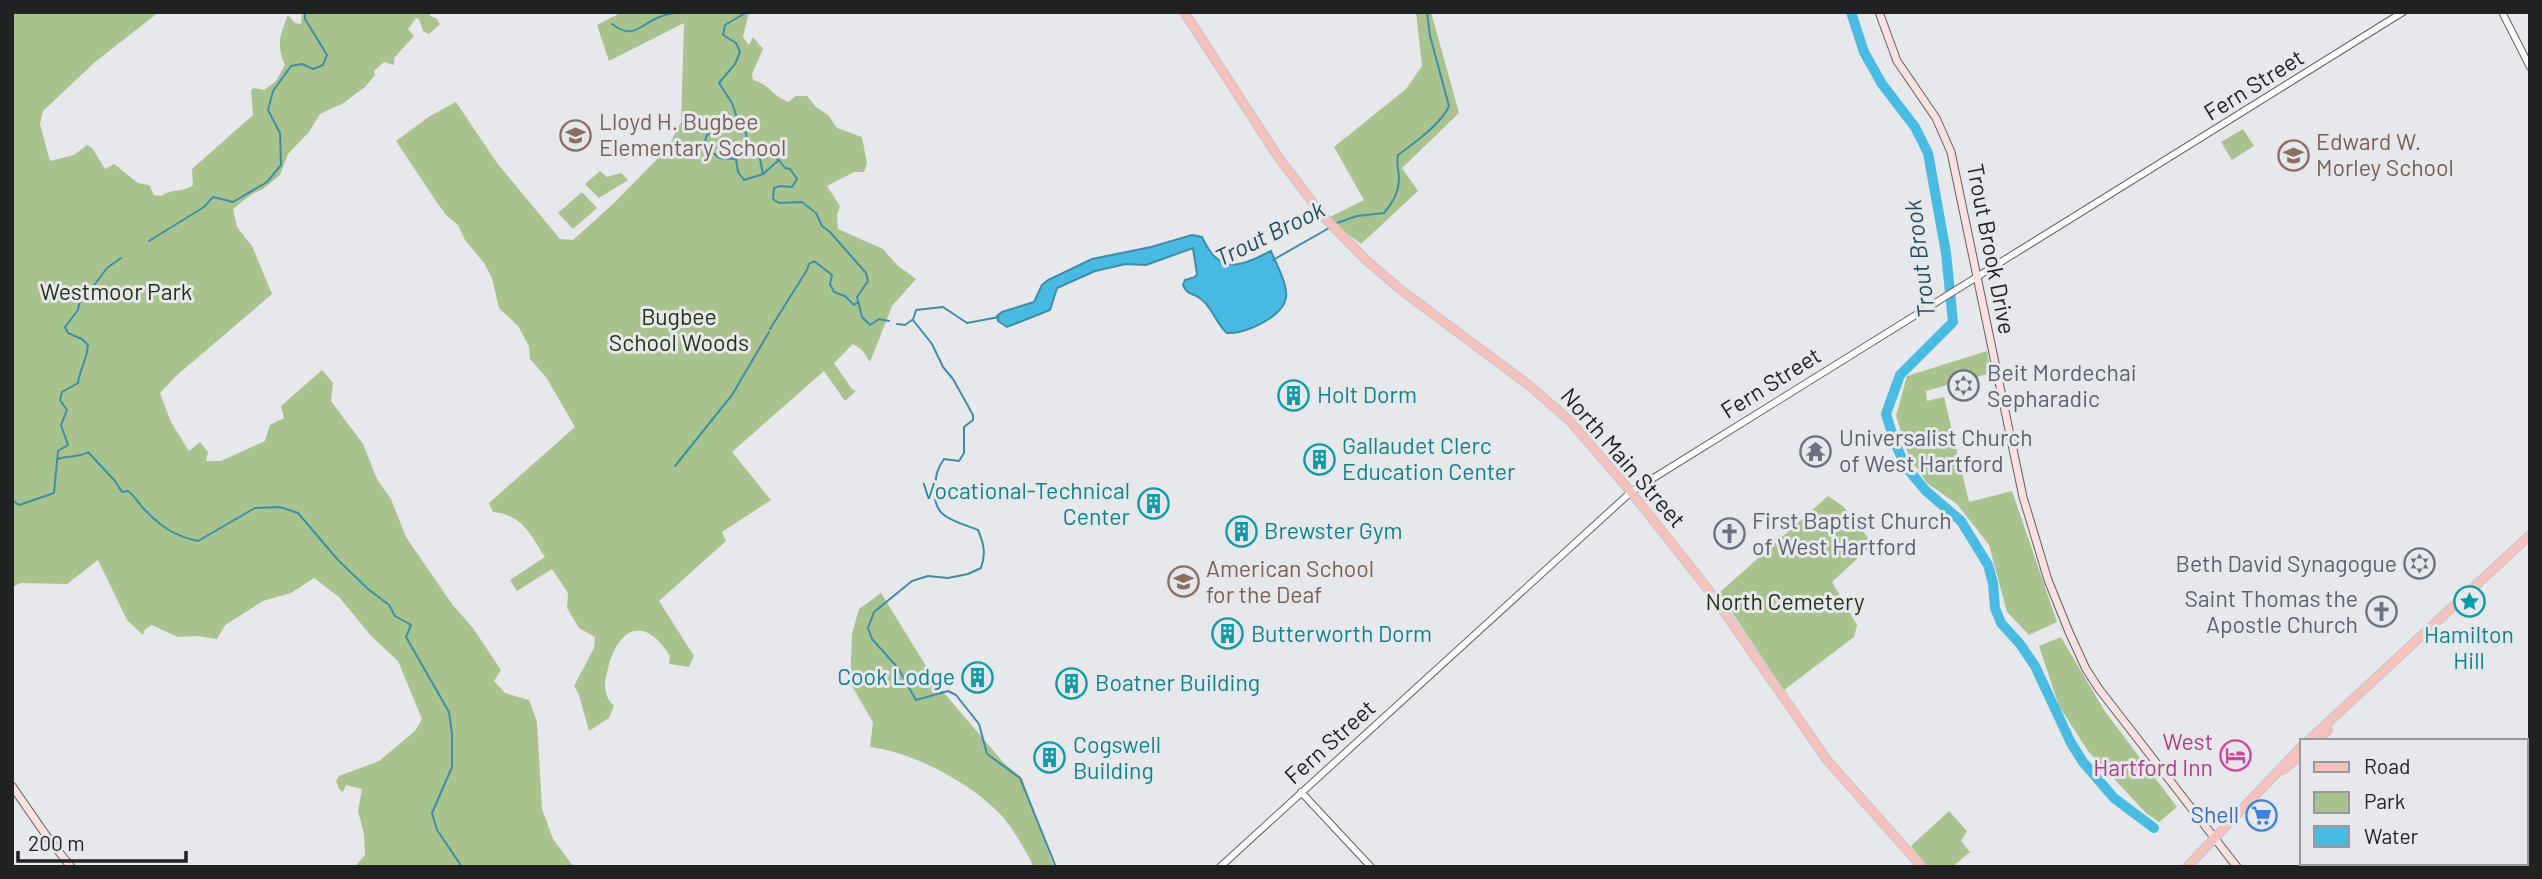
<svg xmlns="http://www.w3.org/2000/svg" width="2542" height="879" font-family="Barlow,sans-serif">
<rect width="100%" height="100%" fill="#e6e8ec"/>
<path fill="#a8c38e" d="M12 12H159L95 62 43 111 40 124 50 161 74 155 87 145 92 148 105 169 114 164 138 183 149 185 154 195 161 196C173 188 182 193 193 185L192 169 253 115 251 90 254 88 264 90 276 81 285 65C276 45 280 35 288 15L295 23 301 24 302 12H430V16L436 18 440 24 429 34 423 31 419 19 416 18 408 29 414 36 394 58V65L384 62 374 71 375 75 365 87 342 104 320 114 309 132 288 154 280 175 263 189 252 194 233 209 237 227 252 246 272 294 176 376 160 393 171 422 189 451 200 442 208 452 206 461H221L265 441 270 425 284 418 281 406 322 370 333 383 331 401 363 444 377 479 391 499 406 537 452 604 473 628 501 670 494 681 505 693 529 700 537 722 542 809 553 839 574 867H357V864L365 855 364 834 358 811 362 789 346 785 343 792 339 789 336 781 339 776 379 761 415 731 422 719 398 661 372 637 339 597 314 578 291 593 263 601 225 625 217 639 197 636 178 637 152 625 145 629 143 635 127 620 98 560 67 584 21 583 12 587Z
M622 12H749L743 37 749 45 753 37 763 49 752 74 753 80C772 86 771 95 788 102L796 96H807L816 107 828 115 837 128 862 137 867 163 864 172H854L827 186 840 206 837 215 838 229 883 249 897 265 916 279 892 306 870 362 862 350 853 344 834 363 852 389 856 391 845 401 824 371 732 452 771 500 722 532 726 541 659 601 694 656 689 667 669 664 670 656C647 619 622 623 609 664 607 674 603 682 606 692 607 698 610 702 614 706L609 718 589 731 579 695 574 686 594 648 595 637 579 628 567 608 568 593 552 569 517 591 510 580 545 557C530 534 523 515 493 512L489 503 575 427 546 377 530 359 529 346 518 326 499 308 492 278 484 263 465 240 458 225 447 216 438 204 396 141 430 116 456 102 497 163 560 239 573 240 613 204 667 149 681 122 684 23 609 61 597 25Z
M1416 12H1431L1459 113 1402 168 1418 191 1361 244 1345 232 1330 217 1364 200 1334 147 1406 89 1422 66Z
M2243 129 2254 146 2232 160 2221 142Z
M600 171 607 177 621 173 628 180 599 198 585 184Z
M582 192 597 208 573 229 558 213Z
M1987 351 1991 373 1926 391 1927 401 1944 397 1969 502 2012 491 2057 622 2029 635 2007 612 1989 545 1957 504 1927 483 1909 457 1896 416 1907 376Z
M1828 496 1844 507 1873 544 1832 582 1857 625 1854 637 1784 690 1719 593Z
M881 593 939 687 1003 762 1022 778 1054 867H1034C1025 850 1015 831 1002 816 973 784 913 752 870 747L873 722 850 683 852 634 859 609Z
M2061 637 2104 710 2177 807 2159 822 2146 813 2088 751 2059 706 2039 646Z
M1949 811 1967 831 1961 841 1970 852 1952 867H1928L1911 846Z"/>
<path fill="#49bbe3" stroke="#3d8da9" stroke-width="2" d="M1192 235 1202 237C1220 276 1239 267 1271 251 1276 264 1288 284 1286 298 1282 318 1244 334 1227 333 1216 324 1213 308 1201 299 1193 292 1187 296 1183 285L1185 280 1195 277 1197 274 1193 248 1146 265 1126 264 1095 271 1057 288 1050 310 1007 327 998 321 997 316 1002 312 1034 302 1042 285 1048 280 1092 259 1151 247Z"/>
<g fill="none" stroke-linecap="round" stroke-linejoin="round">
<path stroke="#3d8da9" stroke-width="2" d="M594 12 595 13
M747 12 725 25 723 35 736 43 740 52 735 64 719 83 732 103 740 127C732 132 720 128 707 135L704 145 719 158 736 159 738 172 744 180 763 174 779 160 785 168 790 169 797 179 792 187 780 186 774 188 773 199 779 203 802 202 816 213 822 226 830 232 866 273 868 281 857 297 862 317 870 325 879 319 889 321
M612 24C632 39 637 28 655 19 662 15 671 14 678 12
M741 127 746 133 747 144 767 148 778 160
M737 159 748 152 756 153 760 159 763 174
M1337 223 1357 216 1384 213C1392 204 1399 192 1399 179 1399 170 1396 164 1398 155 1413 144 1442 123 1449 106L1430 36 1427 12
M149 241 204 207 213 197 233 202 267 182 281 165 280 133 268 110 273 91 291 66 302 64 313 69 323 65 327 55 305 19V12
M1273 260 1329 228
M999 317 967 323 943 307 916 310 913 320 932 344 943 367 953 379 973 415V420L964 427V453L959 461 944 459C937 469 936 475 935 486 931 518 953 520 978 530 984 544 986 554 981 568L968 574 948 578 928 576 912 581 874 612 868 628 872 639 898 668 916 700 948 691 956 695 979 724 987 754 1020 778 1056 867
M897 324 905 325 912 320
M770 329 807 270 809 264 814 261 832 275 830 284 834 292 845 296 854 305 858 302
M58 459C68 455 79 458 88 452L115 481 122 492 128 491C135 496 138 503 144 509 160 526 174 536 198 541L255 508 280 507 298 513 338 560 368 589 389 605 395 616 411 625 406 637 449 712 452 734V767L432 813 437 830 462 867
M675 466 732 395 769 332
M12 500 19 505 54 493 58 451 68 445 61 425 67 410 60 400 62 392 78 383C80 368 87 360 88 345L82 339 68 333 65 327 78 310 81 294 89 292 107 268 121 258"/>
<path stroke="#49bbe3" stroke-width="10" d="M1851 12 1864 52 1882 84 1915 127 1928 153 1946 253 1953 322 1900 375 1886 414 1895 443 1906 467 1926 491 1961 521 1988 565 1993 583 1995 608 2001 623 2020 644 2035 666 2071 743 2083 762 2114 798 2154 828"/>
<defs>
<path id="tertiary" d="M2502 12 2530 67
M1301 792 1371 867
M1220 867 1631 492 2403 12"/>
<path id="secondary" d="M1879 12 1897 61 1936 118 1951 152 2023 497 2048 580 2069 632 2086 669 2099 689 2237 867
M12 786 48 838 71 867"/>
<path id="primary" d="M1184 12 1279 158 1323 216 1366 260 1401 290 1530 386 1570 421 1631 492 1711 593 1827 760 1922 867
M2308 741 2530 535
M2317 741 2328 730
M2283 770 2302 754
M2187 867 2302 746"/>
</defs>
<use href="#tertiary" stroke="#5e6063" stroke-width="8"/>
<use href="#secondary" stroke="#5e6063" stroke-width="9"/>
<use href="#primary" stroke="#c5c5c6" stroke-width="10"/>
<use href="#tertiary" stroke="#fff" stroke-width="6"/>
<use href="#secondary" stroke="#fae0de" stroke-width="7"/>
<use href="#primary" stroke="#f5c1bd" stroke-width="8"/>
</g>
<defs>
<symbol id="school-ring" viewBox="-11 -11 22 22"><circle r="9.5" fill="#e6e8ec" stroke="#8d6e63" stroke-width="1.5"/><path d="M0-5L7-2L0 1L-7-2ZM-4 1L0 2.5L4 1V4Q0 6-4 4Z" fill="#8d6e63"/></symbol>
<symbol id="synagogue-ring" viewBox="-11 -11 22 22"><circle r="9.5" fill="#e6e8ec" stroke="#6b7280" stroke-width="1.5"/><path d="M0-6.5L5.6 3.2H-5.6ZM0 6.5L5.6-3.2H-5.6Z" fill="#6b7280"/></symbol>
<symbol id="building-ring" viewBox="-11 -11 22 22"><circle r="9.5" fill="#e6e8ec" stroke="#0f9aa8" stroke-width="1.5"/><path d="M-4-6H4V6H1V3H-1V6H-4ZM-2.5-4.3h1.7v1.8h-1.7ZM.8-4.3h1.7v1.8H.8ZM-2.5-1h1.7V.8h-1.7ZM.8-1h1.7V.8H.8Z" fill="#0f9aa8"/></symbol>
<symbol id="temple-ring" viewBox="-11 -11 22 22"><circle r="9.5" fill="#e6e8ec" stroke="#6b7280" stroke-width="1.5"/><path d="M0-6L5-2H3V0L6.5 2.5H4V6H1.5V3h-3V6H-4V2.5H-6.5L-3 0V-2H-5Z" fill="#6b7280"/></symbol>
<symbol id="church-ring" viewBox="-11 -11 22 22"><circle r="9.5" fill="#e6e8ec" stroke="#6b7280" stroke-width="1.5"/><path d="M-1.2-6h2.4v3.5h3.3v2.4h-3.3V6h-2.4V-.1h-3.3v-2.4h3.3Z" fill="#6b7280"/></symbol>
<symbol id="sight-ring" viewBox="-11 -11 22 22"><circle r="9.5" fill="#e6e8ec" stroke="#0f9aa8" stroke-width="1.5"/><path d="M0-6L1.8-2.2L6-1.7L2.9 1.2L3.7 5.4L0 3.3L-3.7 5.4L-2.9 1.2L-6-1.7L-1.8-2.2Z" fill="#0f9aa8"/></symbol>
<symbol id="hotel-ring" viewBox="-11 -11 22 22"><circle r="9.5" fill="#e6e8ec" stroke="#d1479c" stroke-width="1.5"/><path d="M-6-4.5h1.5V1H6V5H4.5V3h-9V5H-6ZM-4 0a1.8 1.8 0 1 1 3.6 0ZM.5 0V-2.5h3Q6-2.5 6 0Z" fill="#d1479c"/></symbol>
<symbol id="supermarket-ring" viewBox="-11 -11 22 22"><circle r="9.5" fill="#e6e8ec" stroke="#3f7fe0" stroke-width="1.5"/><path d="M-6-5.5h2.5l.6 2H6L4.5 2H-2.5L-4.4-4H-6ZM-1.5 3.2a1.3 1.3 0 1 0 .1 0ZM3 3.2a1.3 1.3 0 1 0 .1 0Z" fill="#3f7fe0"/></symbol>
</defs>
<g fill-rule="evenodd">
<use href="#school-ring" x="558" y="118" width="35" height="35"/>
<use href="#school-ring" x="2276" y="138" width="35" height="35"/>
<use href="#synagogue-ring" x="1946" y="368" width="35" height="35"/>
<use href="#building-ring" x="1276" y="378" width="35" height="35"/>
<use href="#temple-ring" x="1798" y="434" width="35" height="35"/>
<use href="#building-ring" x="1302" y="442" width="35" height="35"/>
<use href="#building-ring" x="1136" y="486" width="35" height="35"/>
<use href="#building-ring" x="1224" y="514" width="35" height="35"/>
<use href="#church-ring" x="1712" y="516" width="35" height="35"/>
<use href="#synagogue-ring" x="2402" y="546" width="35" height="35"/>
<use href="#school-ring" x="1166" y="564" width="35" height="35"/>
<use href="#sight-ring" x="2452" y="584" width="35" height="35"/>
<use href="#church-ring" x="2364" y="594" width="35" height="35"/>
<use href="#building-ring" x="1210" y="616" width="35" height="35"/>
<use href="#building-ring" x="960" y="660" width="35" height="35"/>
<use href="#building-ring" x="1054" y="666" width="35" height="35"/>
<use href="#hotel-ring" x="2218" y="738" width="35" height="35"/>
<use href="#building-ring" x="1032" y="740" width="35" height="35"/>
<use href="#supermarket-ring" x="2244" y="798" width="35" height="35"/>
</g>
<g text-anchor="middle" stroke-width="6" stroke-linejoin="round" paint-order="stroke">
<g font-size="23" fill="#202122" stroke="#e6e8ec">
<text transform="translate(2254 85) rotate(-32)" y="8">Fern Street</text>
<text transform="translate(1991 249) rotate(79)" y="8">Trout Brook Drive</text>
<text transform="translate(1771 383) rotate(-32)" y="8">Fern Street</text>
<text transform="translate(1623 458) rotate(49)" y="8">North Main Street</text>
<text transform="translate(1330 742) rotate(-42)" y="8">Fern Street</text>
</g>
<g font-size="23" fill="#785e54" stroke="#e6e8ec" text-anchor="start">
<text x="599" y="130">Lloyd H. Bugbee<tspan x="599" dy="26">Elementary School</tspan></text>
<text x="2316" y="150">Edward W.<tspan x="2316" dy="26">Morley School</tspan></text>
<text x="1206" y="577">American School<tspan x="1206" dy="26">for the Deaf</tspan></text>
</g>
<g font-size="23" fill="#233211" stroke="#e6e8ec">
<text x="116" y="300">Westmoor Park</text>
<text x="679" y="325">Bugbee<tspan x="679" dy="26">School Woods</tspan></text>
<text x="1785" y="610">North Cemetery</text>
</g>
<g font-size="23" fill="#5b616d" stroke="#e6e8ec" text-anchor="start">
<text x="1987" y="381">Beit Mordechai<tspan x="1987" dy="26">Sepharadic</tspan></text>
<text x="1839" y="446">Universalist Church<tspan x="1839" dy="26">of West Hartford</tspan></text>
<text x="1752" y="529">First Baptist Church<tspan x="1752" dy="26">of West Hartford</tspan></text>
<text x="2397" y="572" text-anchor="end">Beth David Synagogue</text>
<text x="2358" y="607" text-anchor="end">Saint Thomas the<tspan x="2358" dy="26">Apostle Church</tspan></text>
</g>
<g font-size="23" fill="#0d838f" stroke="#e6e8ec" text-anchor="start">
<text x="1317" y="403">Holt Dorm</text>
<text x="1342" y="454">Gallaudet Clerc<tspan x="1342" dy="26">Education Center</tspan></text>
<text x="1130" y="499" text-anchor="end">Vocational-Technical<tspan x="1130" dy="26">Center</tspan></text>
<text x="1264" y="539">Brewster Gym</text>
<text x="1251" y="642">Butterworth Dorm</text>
<text x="2469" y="643" text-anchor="middle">Hamilton<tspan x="2469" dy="26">Hill</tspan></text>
<text x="955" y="685" text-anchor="end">Cook Lodge</text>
<text x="1095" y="691">Boatner Building</text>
<text x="1073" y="753">Cogswell<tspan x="1073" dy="26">Building</tspan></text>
</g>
<g font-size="23" fill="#b23c85" stroke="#e6e8ec" text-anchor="end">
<text x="2213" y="750">West<tspan x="2213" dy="26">Hartford Inn</tspan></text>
</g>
<g font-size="23" fill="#366cbe" stroke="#e6e8ec" text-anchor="end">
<text x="2239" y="823">Shell</text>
</g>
<g font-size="24" font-style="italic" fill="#1e4e5f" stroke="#e6e8ec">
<text transform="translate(1270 234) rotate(-26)" y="8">Trout Brook</text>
<text transform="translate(1920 259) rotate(-97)" y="8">Trout Brook</text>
</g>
</g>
<rect width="2542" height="879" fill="none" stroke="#202122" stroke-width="28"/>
<rect x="2300" y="739" width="228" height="126" fill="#e6e8ec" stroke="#97989b" stroke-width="2"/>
<rect x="2314" y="762" width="35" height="10" fill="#f5c1bd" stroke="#97989b" stroke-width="2"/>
<text x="2364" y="774" font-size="21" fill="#202122">Road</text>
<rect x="2314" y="792" width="35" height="21" fill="#a8c38e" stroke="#97989b" stroke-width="2"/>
<text x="2364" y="809" font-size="21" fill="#202122">Park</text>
<rect x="2314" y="826" width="35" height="21" fill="#49bbe3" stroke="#97989b" stroke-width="2"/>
<text x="2364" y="844" font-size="21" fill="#202122">Water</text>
<path d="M18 851v10h168v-10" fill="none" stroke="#202122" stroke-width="3.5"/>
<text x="28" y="851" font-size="21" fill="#202122" stroke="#e6e8ec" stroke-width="5" paint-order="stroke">200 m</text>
</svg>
